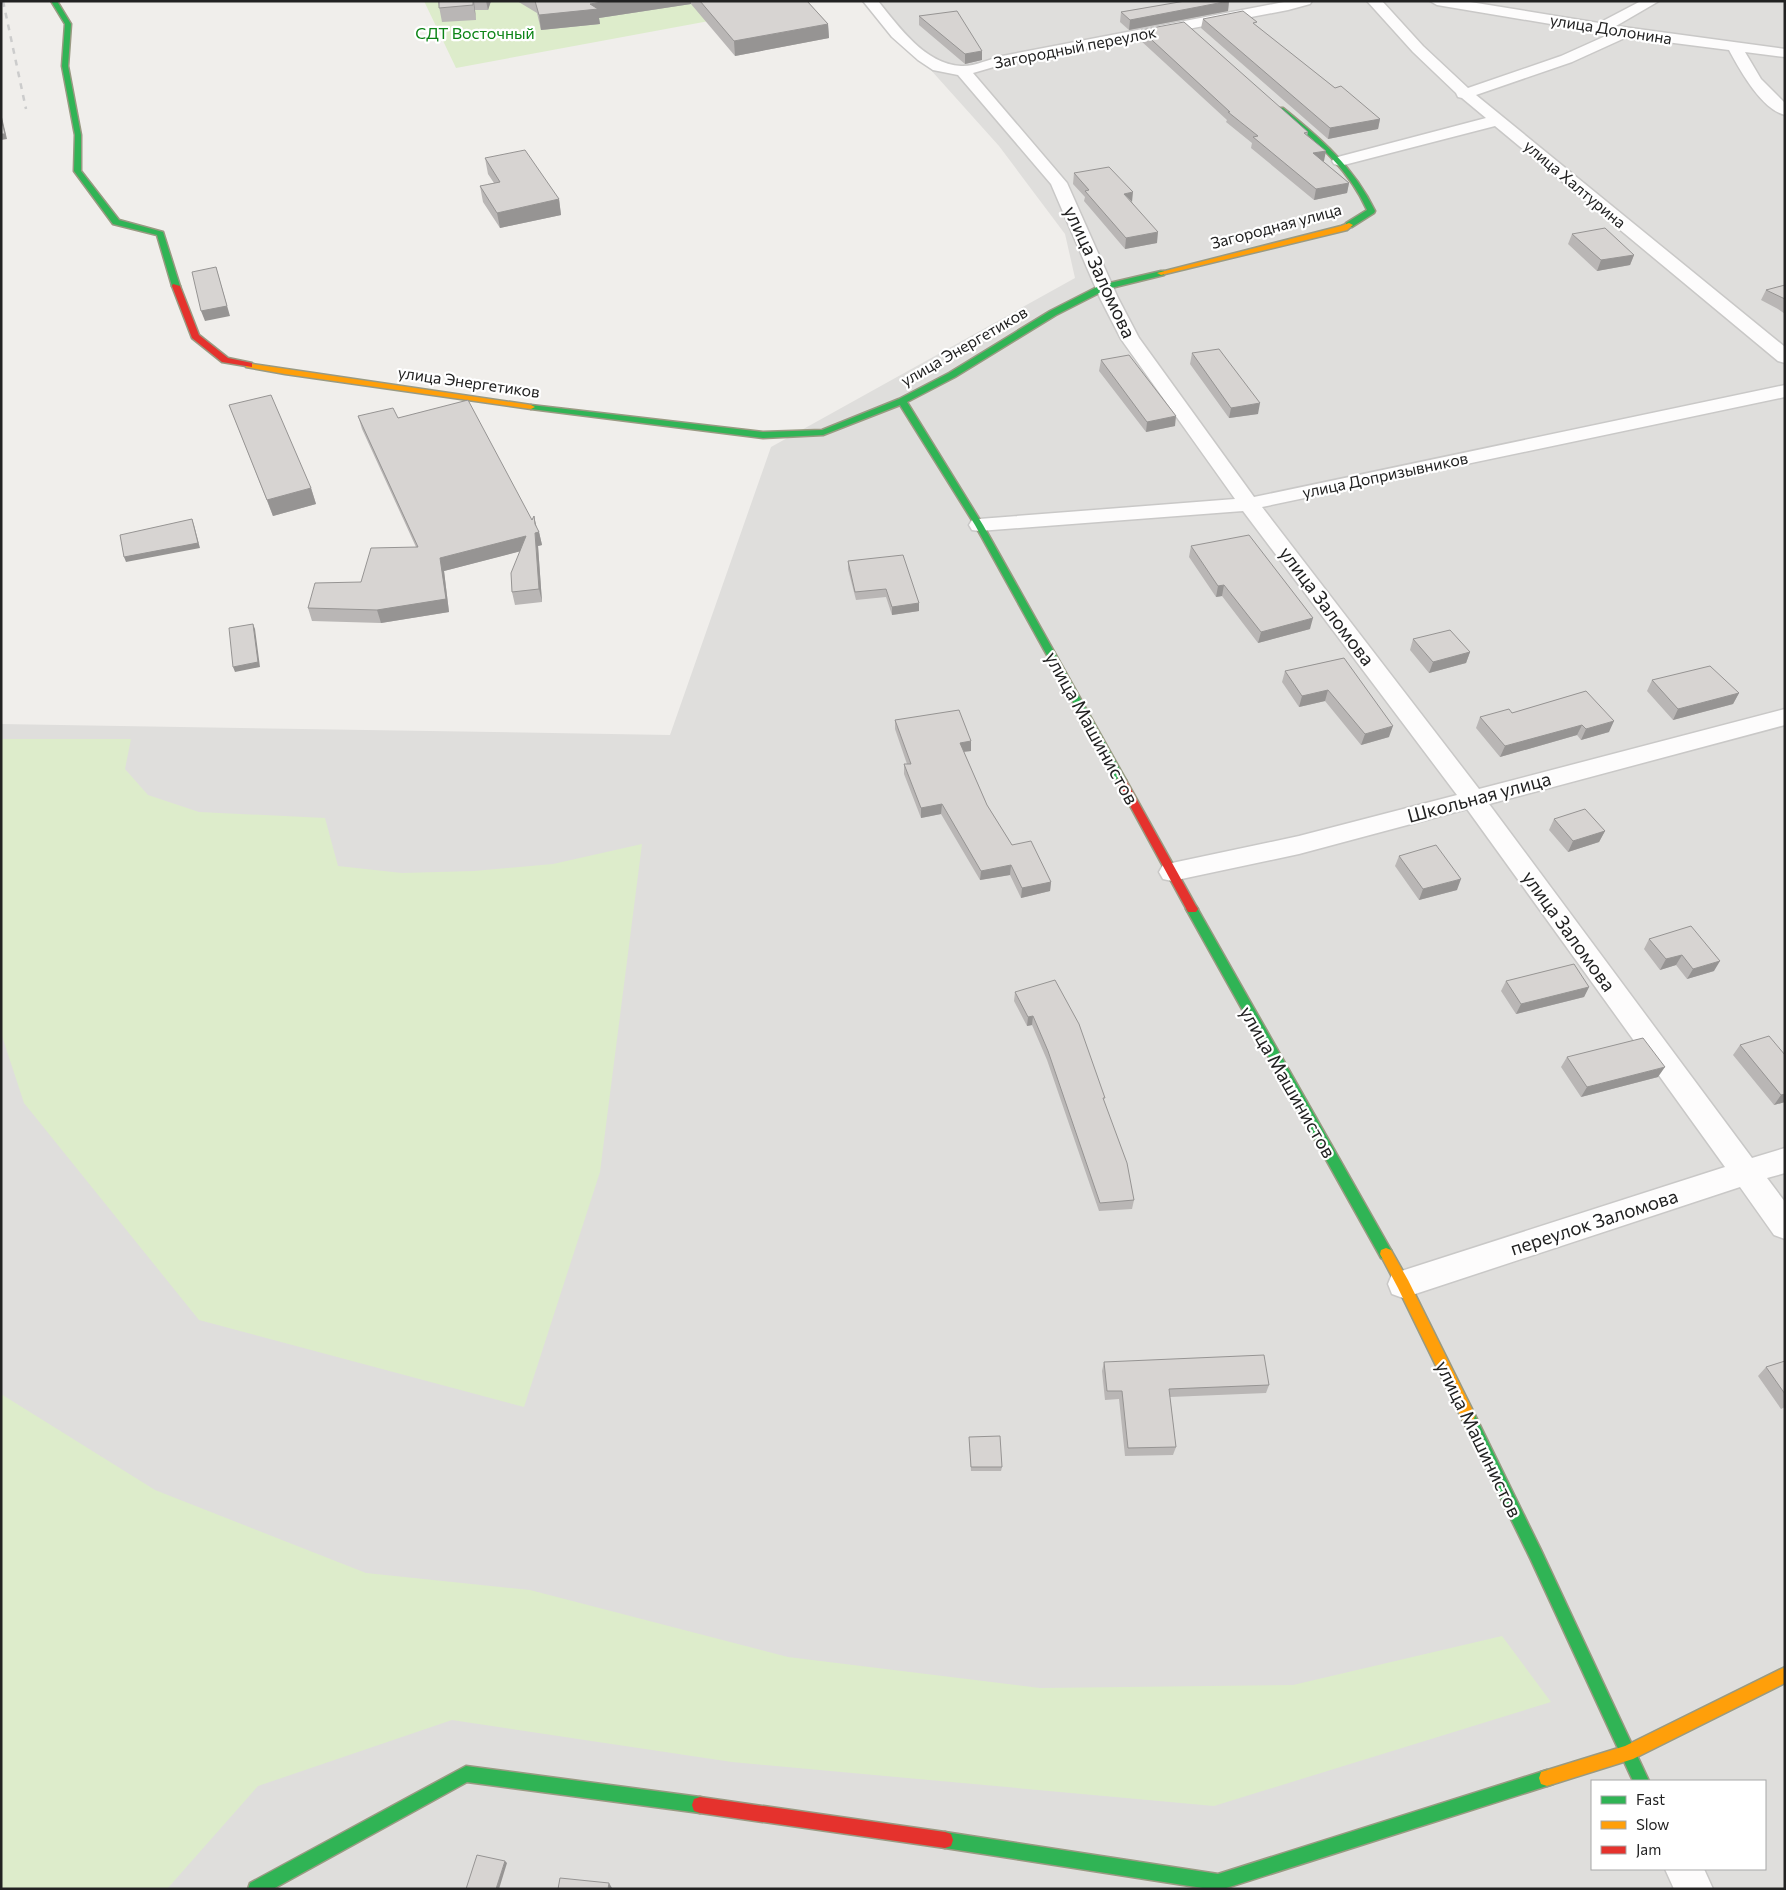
<svg xmlns="http://www.w3.org/2000/svg" width="1786" height="1890" font-family="Commissioner,sans-serif">
<rect width="100%" height="100%" fill="#f0eeeb"/>
<path fill="#dfdedc" fill-rule="evenodd" d="M874 1H1785V1889H1V724L670 735 771 447 1075 278 1065 234 999 146 921 59ZM1592 1781H1765V1869H1592Z"/>
<path fill="#ddeccb" d="M424 1H756L763 11 456 68Z
M1 739H131L125 769 148 795 199 812 325 818 338 866 402 873 474 871 553 864 642 844 600 1172 524 1407 199 1320 24 1103 1 1033Z
M1 1394 155 1490 366 1573 530 1590 788 1657 1040 1688 1293 1685 1502 1636 1551 1702 1214 1806 732 1762 452 1720 258 1786 167 1889H1Z"/>
<g fill="none" stroke-linecap="round" stroke-linejoin="round">
<defs>
<path id="street" d="M863 1H878C899 27 925 64 961 66 973 67 990 59 1002 56L1289 1H1312L1310 4 1288 10 1004 64 973 73 1067 183 1118 298 1139 338 1254 497 1785 385V397L1262 507 1479 789 1785 709V725L1489 804 1752 1158 1785 1148V1173L1767 1178 1785 1202V1239L1774 1235 1740 1187 1403 1298 1392 1294 1388 1284 1392 1274 1725 1167 1467 809 1299 854 1172 881 1163 879 1159 872 1163 865 1172 863 1299 836 1457 795 1243 511 979 531 972 530 969 525 972 520 979 519 1235 499 1121 339 1100 298 1051 184 958 75 933 70 918 60 892 37Z
M1367 1H1382L1423 46 1468 88 1561 56 1610 34 1437 5 1430 1H1464L1599 23 1641 1H1659L1616 26 1785 49V57L1745 52 1761 79 1785 103V115C1761 109 1740 70 1729 50L1627 37 1572 62 1476 95 1785 347V363L1778 361 1495 126 1340 166 1334 164 1332 161 1334 158 1486 118 1462 98 1458 97 1456 93 1413 52Z
M1665 1869H1704L1713 1889H1674Z"/>
<path id="fast" d="M51 1H57L71 24 68 66 81 135V171L119 220 163 232 180 286 179 288 172 286 157 235 113 224 74 171 75 135 62 66 65 24Z
M1279 108H1283C1320 138 1354 167 1375 211L1374 213 1352 227H1346V223L1367 210C1348 167 1314 140 1279 110Z
M1161 271H1164V275L1107 289 1056 315 955 377 907 402 983 525 1126 780 1121 784 1116 780 975 525 900 405 823 435 763 438 531 409 527 407 531 405 763 432 822 430 899 399 949 373 1050 311 1101 285Z
M1192 905 1196 906 1391 1250 1392 1254 1391 1258 1386 1260 1381 1258 1186 909Z
M1468 1409 1473 1411 1541 1550 1649 1781H1633L1531 1560 1463 1421 1461 1416 1463 1411Z
M466 1766 700 1797 706 1799 708 1805 706 1811 700 1813 467 1782 273 1889H248L250 1883Z
M1547 1770 1553 1772 1555 1778 1553 1784 1547 1786 1223 1889H1209L945 1848 939 1846 937 1840 939 1834 945 1832 1218 1874Z"/>
<path id="slow" d="M1349 223 1353 225 1347 230 1161 275 1157 273 1341 226Z
M246 363 531 405 535 407 531 409 285 374 246 367Z
M1386 1248 1391 1250 1408 1280 1473 1411 1475 1416 1473 1421 1468 1423 1463 1421 1398 1288 1380 1254 1381 1250Z
M1785 1667V1683L1633 1759 1547 1786 1541 1784 1539 1778 1541 1772 1625 1746Z"/>
<path id="jam" d="M173 284 180 286 199 335 228 358 252 363V367L222 362 192 338 172 286Z
M1121 776 1126 780 1196 906 1198 909 1196 912H1188L1116 780Z
M700 1797 945 1832 951 1834 953 1840 951 1846 945 1848 700 1813 694 1811 692 1805 694 1799Z"/>
</defs>
<use href="#street" stroke="#c9c8c7" stroke-width="3"/>
<use href="#fast" stroke="#999a82" stroke-width="3"/>
<use href="#slow" stroke="#999a82" stroke-width="3"/>
<use href="#jam" stroke="#999a82" stroke-width="3"/>
<use href="#street" fill="#fdfcfc" fill-rule="evenodd"/>
<use href="#fast" fill="#30b455" fill-rule="evenodd"/>
<use href="#slow" fill="#ff9f0a" fill-rule="evenodd"/>
<use href="#jam" fill="#e5322d" fill-rule="evenodd"/>
<path stroke="#ccc" stroke-width="2.5" stroke-dasharray="6 6" stroke-linecap="butt" d="M3 1 26 109"/>
</g>
<path fill="#b9b6b5" d="M438 1H492H491L488 10H475L476 20 442 22Z
M517 1H807L828 24 829 38 735 56 691 4 599 18 600 24 541 30 537 13Z
M1182 1H1229L1228 11 1129 30 1120 22 1121 12 1181 2Z
M919 16 982 60 965 64 919 25Z
M1203 19 1256 26 1335 88 1380 119 1378 129 1328 139 1201 28Z
M1141 30 1308 132 1307 136 1324 161H1323L1349 183 1347 193 1314 200 1251 148 1252 143 1226 122 1227 120 1140 40Z
M485 158 559 199 561 215 500 228 483 202 480 186 494 183 488 174Z
M1074 173 1132 202 1157 243 1125 249 1084 201 1085 197 1073 184Z
M1572 234 1634 255 1630 265 1597 271 1568 244Z
M1785 285V314L1778 309 1761 300 1766 290Z
M1192 353 1258 414 1229 418 1190 364Z
M1101 360 1175 426 1146 432 1099 371Z
M229 405 311 488 316 504 273 516Z
M358 416 398 418 532 520 534 516 536 527 539 532 542 545 538 546 542 602 515 605 512 592 520 551 444 571 449 612 381 623 312 621 308 608 361 582 416 547 362 429Z
M1191 546 1310 629 1258 643 1222 596 1216 597 1189 557Z
M848 561 919 603V611L892 615 886 597 856 600 848 569Z
M1413 639 1470 652 1466 663 1429 673 1410 650Z
M1344 658 1389 737 1361 745 1325 701 1299 707 1282 682 1285 671Z
M1652 680 1739 693 1733 704 1673 720 1647 691Z
M1586 691 1609 732 1581 740 1577 735 1500 757 1476 728 1480 717 1512 713Z
M895 720 971 741V751L964 752 987 805 1012 845 1051 882 1050 891 1021 898 1010 875 980 880 941 814 921 818 904 774V764H907L895 729Z
M1554 819 1605 831 1599 842 1568 852 1549 830Z
M1399 856 1457 890 1419 900 1395 866Z
M1649 939 1714 971 1687 979 1676 965 1660 970 1644 949Z
M1506 981 1589 987 1584 997 1516 1014 1501 991Z
M1015 992 1104 1102 1134 1200 1132 1209 1099 1211 1047 1060 1032 1025 1027 1026 1014 1001Z
M1740 1045 1785 1055V1102L1774 1105 1733 1055Z
M1567 1057 1658 1077 1581 1097 1561 1067Z
M1785 1361V1407L1781 1409 1758 1376 1766 1367Z
M1104 1362 1269 1385 1266 1393 1170 1397 1176 1447 1173 1455 1125 1456 1119 1399 1105 1400 1102 1371Z
M969 1437 1002 1467 1001 1471H971Z"/>
<path fill="#969493" d="M473 1H474L475 10 476 20Z
M486 1H491L488 10Z
M608 1H691V4L599 18 600 24 541 30 539 15 590 4Z
M1229 1 1228 11 1129 30 1130 20Z
M828 24 829 38 735 56 734 41Z
M982 51V60L965 64V54Z
M1 113 7 139 1 140Z
M1380 119 1378 129 1328 139 1330 128Z
M1326 151 1324 161 1311 164 1313 153Z
M1349 183 1347 193 1314 200 1316 189Z
M1133 192 1132 202 1124 194Z
M559 199 561 215 500 228 497 213Z
M1158 232 1157 243 1125 249 1126 238Z
M1634 255 1630 265 1597 271 1601 260Z
M216 267 230 316 205 321 201 311Z
M1260 403 1258 414 1229 418 1231 408Z
M1176 416 1175 426 1146 432 1147 422Z
M311 488 316 504 273 516 267 500Z
M534 516 537 529 539 532 542 545 538 546 542 602 539 589Z
M192 519 194 525 200 548 126 562 124 557Z
M526 536 529 549 444 571 449 612 381 623 377 610 440 558Z
M1224 585 1222 596 1216 597 1218 586Z
M919 603V611L892 615V607Z
M1313 618 1310 629 1258 643 1261 632Z
M253 624 255 629 260 667 235 672 233 667Z
M1470 652 1466 663 1429 673 1433 662Z
M1328 690 1325 701 1299 707 1302 696Z
M1739 693 1733 704 1673 720 1678 709Z
M1614 721 1609 732 1581 740 1586 729Z
M1582 725 1577 735 1500 757 1505 746Z
M1393 726 1389 737 1361 745 1365 734Z
M971 741V751L960 752V743Z
M942 804 941 814 921 818V808Z
M1605 831 1599 842 1568 852 1573 841Z
M1011 865 1010 875 980 880 981 871Z
M1461 879 1457 890 1419 900 1423 889Z
M1051 882 1050 891 1021 898 1022 888Z
M1682 955 1676 965 1660 970 1666 959Z
M1720 961 1714 971 1687 979 1693 969Z
M1589 987 1584 997 1516 1014 1521 1004Z
M1033 1016 1032 1025 1027 1026 1028 1017Z
M1665 1067 1658 1077 1581 1097 1587 1087Z
M1785 1094V1102L1774 1105 1781 1095Z
M505 1861 507 1863 499 1889H496Z
M609 1883 612 1888V1889H608Z"/>
<path fill="#d7d4d2" stroke="#969493" d="M439 1H473V5L439 8Z
M535 1H608L590 4 598 9 539 15Z
M700 1H807L828 24 734 41Z
M1185 1H1229L1130 20 1121 12Z
M957 11 982 51 965 54 919 16Z
M1243 11 1257 22 1253 23 1335 88 1341 86 1380 119 1330 128 1203 19Z
M1184 22 1308 132 1304 133 1326 151 1313 153 1349 183 1316 189 1253 137 1258 136 1228 112H1230L1141 30Z
M1 118 5 134H1Z
M525 150 559 199 497 213 480 186 500 182 485 158Z
M1109 167 1133 192 1124 194 1158 232 1126 238 1085 191 1089 190 1074 173Z
M1605 228 1634 255 1601 260 1572 234Z
M216 267 227 306 201 311 192 272Z
M1785 285V299L1766 290Z
M1219 349 1260 403 1231 408 1192 353Z
M1129 355 1176 416 1147 422 1101 360Z
M271 395 311 488 267 500 229 405Z
M468 400 532 520 534 516 535 524 539 532 535 533 539 589 512 592 511 573 526 536 440 558 446 599 377 610 308 608 315 583 361 582 371 548 418 547 358 416 393 408 398 418Z
M192 519 198 543 124 557 120 535Z
M1249 535 1313 618 1261 632 1224 585 1218 586 1191 546Z
M903 555 919 603 892 607 886 589 855 592 848 561Z
M253 624 258 662 233 667 229 628Z
M1450 630 1470 652 1433 662 1413 639Z
M1344 658 1393 726 1365 734 1328 690 1302 696 1285 671Z
M1710 666 1739 693 1678 709 1652 680Z
M1586 691 1614 721 1586 729 1582 725 1505 746 1480 717 1509 709 1512 713Z
M959 710 971 741 960 743 987 805 1012 845 1031 841 1051 882 1022 888 1011 865 981 871 942 804 921 808 904 764H911L895 720Z
M1585 809 1605 831 1573 841 1554 819Z
M1436 845 1461 879 1423 889 1399 856Z
M1691 926 1720 961 1693 969 1682 955 1666 959 1649 939Z
M1574 964 1589 987 1521 1004 1506 981Z
M1055 980 1079 1024 1105 1098H1103L1127 1163 1134 1200 1100 1203 1048 1051 1033 1016 1028 1017 1015 992Z
M1769 1036 1785 1055V1094L1781 1095 1740 1045Z
M1643 1038 1665 1067 1587 1087 1567 1057Z
M1264 1355 1269 1385 1169 1389 1176 1447 1128 1448 1122 1391H1107L1104 1362Z
M1785 1361V1394L1766 1367Z
M1000 1436 1002 1467H971L969 1437Z
M477 1855 505 1861 496 1889H466Z
M560 1878 609 1883 608 1889H558Z"/>
<g text-anchor="middle" stroke-width="4.5" stroke-linejoin="round" paint-order="stroke">
<g font-size="16" fill="#222" stroke="#fff">
<text transform="translate(1611 29) rotate(9)" y="6">улица Долонина</text>
<text transform="translate(1075 47) rotate(-11)" y="6">Загородный переулок</text>
<text transform="translate(1575 184) rotate(40)" y="6">улица Халтурина</text>
<text transform="translate(1276 226) rotate(-15)" y="6">Загородная улица</text>
<text transform="translate(964 346) rotate(-30)" y="6">улица Энергетиков</text>
<text transform="translate(469 382) rotate(8)" y="6">улица Энергетиков</text>
<text transform="translate(1385 475) rotate(-12)" y="6">улица Допризывников</text>
</g>
<g font-size="16" fill="#0c8416" stroke="#fff">
<text x="475" y="39">СДТ Восточный</text>
</g>
<g font-size="19" fill="#222" stroke="#fff">
<text transform="translate(1100 272) rotate(65)" y="7">улица Заломова</text>
<text transform="translate(1327 606) rotate(53)" y="7">улица Заломова</text>
<text transform="translate(1092 728) rotate(61)" y="7">улица Машинистов</text>
<text transform="translate(1479 797) rotate(-15)" y="7">Школьная улица</text>
<text transform="translate(1569 931) rotate(54)" y="7">улица Заломова</text>
<text transform="translate(1288 1082) rotate(60)" y="7">улица Машинистов</text>
<text transform="translate(1594 1222) rotate(-18)" y="7">переулок Заломова</text>
<text transform="translate(1479 1439) rotate(64)" y="7">улица Машинистов</text>
</g>
</g>
<rect width="1786" height="1890" fill="none" stroke="#222222" stroke-width="5"/>
<rect x="1591" y="1780" width="175" height="90" fill="#ffffff" stroke="#a7a7a7"/>
<rect x="1601" y="1796" width="25" height="8" fill="#30b455" stroke="#a7a7a7"/>
<text x="1636" y="1805" font-size="15" fill="#222222">Fast</text>
<rect x="1601" y="1821" width="25" height="8" fill="#ff9f0a" stroke="#a7a7a7"/>
<text x="1636" y="1830" font-size="15" fill="#222222">Slow</text>
<rect x="1601" y="1846" width="25" height="8" fill="#e5322d" stroke="#a7a7a7"/>
<text x="1636" y="1855" font-size="15" fill="#222222">Jam</text>
</svg>
